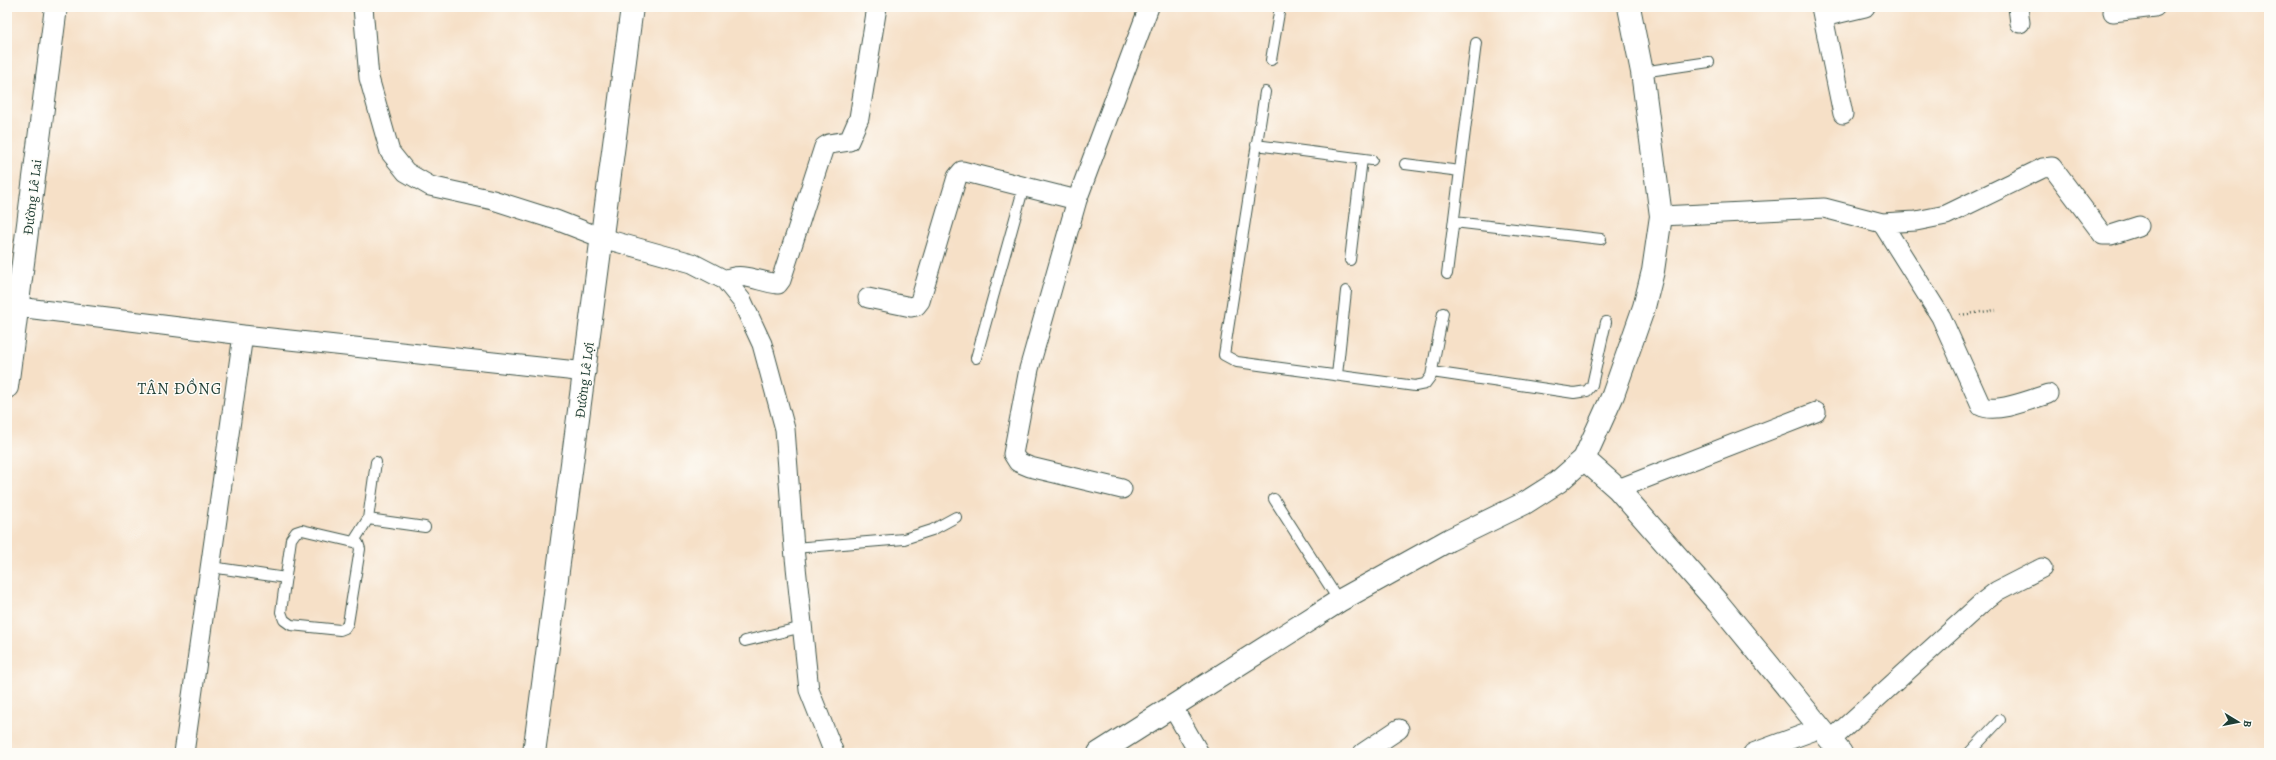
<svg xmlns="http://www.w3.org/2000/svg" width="2276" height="760" font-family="Alegreya,serif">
<rect width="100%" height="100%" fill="#fdfcf7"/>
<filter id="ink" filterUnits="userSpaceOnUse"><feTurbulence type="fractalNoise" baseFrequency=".025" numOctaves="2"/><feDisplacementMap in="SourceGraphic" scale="8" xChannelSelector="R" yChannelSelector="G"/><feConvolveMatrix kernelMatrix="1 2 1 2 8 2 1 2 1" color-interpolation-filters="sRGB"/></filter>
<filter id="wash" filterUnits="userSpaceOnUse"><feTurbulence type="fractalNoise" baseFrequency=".012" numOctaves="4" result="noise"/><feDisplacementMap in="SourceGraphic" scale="16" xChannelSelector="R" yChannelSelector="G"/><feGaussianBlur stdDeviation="0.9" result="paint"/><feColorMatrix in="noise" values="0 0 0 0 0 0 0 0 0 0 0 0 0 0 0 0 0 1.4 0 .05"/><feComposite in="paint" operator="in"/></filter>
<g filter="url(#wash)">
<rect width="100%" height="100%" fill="#f6e0c7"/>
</g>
<g filter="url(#ink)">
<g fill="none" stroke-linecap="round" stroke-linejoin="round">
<defs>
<path id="lane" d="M1271 60 1280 7
M1642 72 1709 62
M1265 92 1224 355 1237 362 1415 386 1425 384 1431 376 1443 313
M1256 145 1372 160
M1405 164 1460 171
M1454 222 1601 239
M1350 260 1362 159
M1447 274 1476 43
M976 358 1024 186
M1432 372 1574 393 1587 391 1592 385 1606 322
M1337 375 1346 291
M1274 499 1339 601
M368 519 376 462
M302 530 358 543 360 549 348 623 345 628 340 630 291 625 284 620 281 612 291 539 296 532Z
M354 541 368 519 425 527
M794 548 904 539 932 530 956 517
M211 567 286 578
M745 641 803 627
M1969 753 2000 720"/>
<path id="street" d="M363 7 369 78 390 152 406 172 430 186 493 200 556 220 602 238 692 263 725 280 742 301 762 344 785 429 794 548 809 690 834 753
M1821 7 1843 114
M2018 7 2020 23
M2113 12 2155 7
M1823 17 1865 7
M1661 216 1824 208 1882 223 1916 221 1946 215 2043 168 2052 167 2103 235H2111L2139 226
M1882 223 1941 317 1981 406C1996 414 2032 399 2048 394
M725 280C742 271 759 282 778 284L781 280 824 147 829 144 849 141 859 118 877 7
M868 298 911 307 916 306 920 301 957 177 962 171 1077 200
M18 307 243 335 586 372
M1122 489 1030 467 1018 462 1013 454 1029 369 1077 200 1149 7
M1618 489 1816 412
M1172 706 1199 753
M1831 740 1983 602 1997 591 2042 568
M184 753 243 335
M1363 753 1399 729
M1753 753 1821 728"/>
<path id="secondary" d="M7 387 56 7
M1584 459 1618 489 1718 603 1841 753
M534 753 632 7
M1099 753 1339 601 1449 540 1525 503 1558 482 1584 459 1613 395 1644 307 1653 271 1661 216 1642 72 1629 7"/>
</defs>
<use href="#lane" stroke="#3f554a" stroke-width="12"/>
<use href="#street" stroke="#3f554a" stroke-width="21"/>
<use href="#secondary" stroke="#3f554a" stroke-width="24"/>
<path stroke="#3f554a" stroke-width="2.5" stroke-dasharray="1 3" stroke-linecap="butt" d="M1960 315 1996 310"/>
<use href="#lane" stroke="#fff" stroke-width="10"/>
<use href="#street" stroke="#fff" stroke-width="19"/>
<use href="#secondary" stroke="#fff" stroke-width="22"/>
</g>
</g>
<g text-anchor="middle" stroke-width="3" stroke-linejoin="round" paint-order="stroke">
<g font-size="14" fill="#1f3d34" stroke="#fdfcf7">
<text transform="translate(32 197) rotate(-83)" y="5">Đường Lê Lai</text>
<text transform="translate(584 380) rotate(-83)" y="5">Đường Lê Lợi</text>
</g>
<g font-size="16" letter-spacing="1" fill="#1f3d34" stroke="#fdfcf7">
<text x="180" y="394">TÂN ĐỒNG</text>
</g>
</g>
<rect width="2276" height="760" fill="none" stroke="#fdfcf7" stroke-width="24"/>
<g transform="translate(2238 722) rotate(100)" stroke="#fdfcf7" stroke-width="3" paint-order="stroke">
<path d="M0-3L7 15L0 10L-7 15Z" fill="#1f3d34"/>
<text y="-6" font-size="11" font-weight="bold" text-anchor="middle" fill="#1f3d34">B</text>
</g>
</svg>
